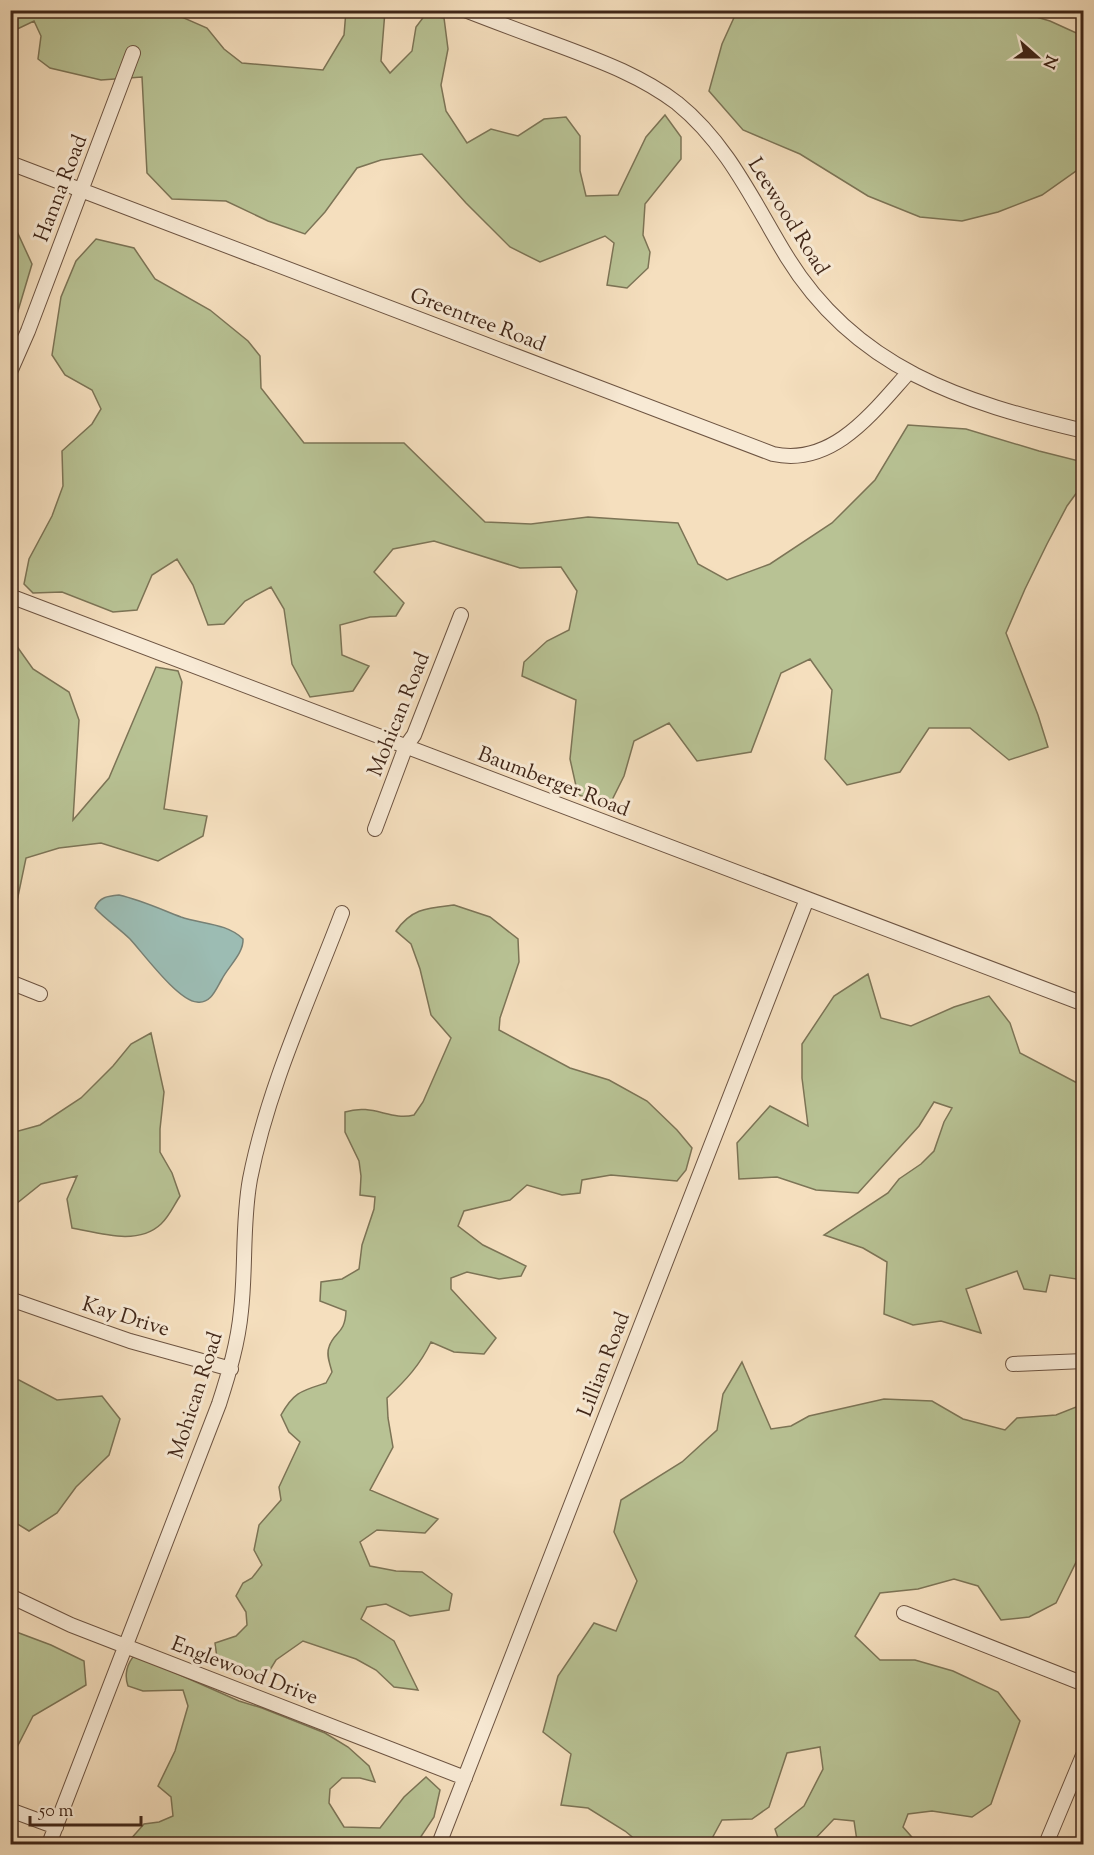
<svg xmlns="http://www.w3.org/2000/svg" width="1094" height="1855" font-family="'Sorts Mill Goudy',serif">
<rect width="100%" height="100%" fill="#f5dfbe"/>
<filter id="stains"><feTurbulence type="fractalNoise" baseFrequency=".00333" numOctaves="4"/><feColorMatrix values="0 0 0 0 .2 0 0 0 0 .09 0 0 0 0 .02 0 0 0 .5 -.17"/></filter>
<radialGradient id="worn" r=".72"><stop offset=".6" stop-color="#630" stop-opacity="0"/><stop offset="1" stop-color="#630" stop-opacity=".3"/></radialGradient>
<path fill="#b8c294" stroke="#7c7456" stroke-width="1.5" d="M111 10 121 16 125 11H175L177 15 207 28 224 49 242 63 323 70 344 35 346 11H385L381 61 390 73 412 51 416 27 425 15 444 18 448 49 441 85 446 111 467 143 491 129 518 136 544 119 566 117 580 136V171L586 196 618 195 646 137 665 115 681 137V159L645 204 643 235 650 252 648 268 627 288 607 285 614 243 605 236 540 262 510 247 466 203 422 154 381 160 357 168 325 212 305 234 268 221 226 201 172 199 147 173 142 77 101 80 50 68 38 59 41 36 34 21 11 32V11Z
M737 11H1016L1050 21 1083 36V166L1042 195 998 212 962 221 920 217 868 196 800 154 743 130 709 91 722 44Z
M10 225H14L32 264 15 321 11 323Z
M96 239 134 248 155 279 210 310 248 341 260 356 261 388 304 443H404L485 522 531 524 588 517 678 523 698 564 727 580 770 564 832 523 875 480 908 425 966 429 1039 451 1083 462V484L1067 506 1047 544 1025 589 1006 633 1038 715 1048 747 1009 760 970 728H929L900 772 847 785 825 759 832 690 810 659 781 673 751 752 697 761 669 723 634 741 624 776 610 804 578 795 570 759 576 700 522 676 524 662 547 641 569 630 577 591 561 567 520 568 434 541 393 549 374 572 404 603 396 616 370 617 340 625 342 655 369 666 353 691 310 697 292 664 284 609 271 587 245 601 224 624 208 625 193 585 177 559 152 575 137 610 113 612 62 592 33 593 24 584 29 559 52 516 63 486 62 451 92 424 101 409 92 390 65 375 52 355 61 297 76 261Z
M11 638 33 669 69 692 79 720 73 820 109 778 156 667 178 671 182 682 164 809 207 816 203 836 158 861 101 843 59 848 26 858 16 906 11 916Z
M454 905 490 917 518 939 519 962 500 1018 499 1030 570 1068 609 1080 647 1101 677 1130 692 1148 686 1170 677 1181 611 1175 582 1180 580 1193 562 1195 527 1185 510 1200 464 1211 458 1226 483 1245 526 1266 521 1276 499 1279 467 1272 451 1278V1289L496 1338 484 1354 454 1352 431 1342C420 1365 406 1380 387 1398L388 1418 393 1447 370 1490 438 1519 425 1533 377 1530 360 1542 370 1566 396 1571 422 1572 452 1594 449 1610 410 1616 386 1604 367 1607 361 1619 394 1641 418 1690 394 1687 376 1670 356 1659 303 1641 276 1660 265 1678 250 1677 217 1658 215 1643 236 1636 247 1625 246 1612 236 1596 243 1583 252 1578 262 1565 254 1550 259 1525 281 1500 279 1487 300 1442 289 1432 281 1415C294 1392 301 1391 326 1383L332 1372C330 1364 326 1355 329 1347 334 1331 345 1335 346 1311L320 1301 321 1282 342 1279 359 1269 362 1245 374 1209 375 1197 360 1195 361 1176 359 1161 345 1132V1112C373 1103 390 1121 414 1115L423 1102 451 1038 431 1015 420 969 411 944 396 931C412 908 428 908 454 905Z
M868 974 881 1018 911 1026 954 1007 989 996 1010 1023 1020 1053 1083 1086V1280L1050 1275 1046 1292 1024 1289 1017 1271 966 1289 981 1333 941 1321 913 1325 884 1314 887 1262 863 1248 824 1235 888 1193 899 1179 921 1164 934 1151 944 1122 952 1108 934 1102 919 1126 858 1193 816 1190 777 1177 739 1179 737 1143 770 1106 808 1126 802 1078V1044L834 996Z
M151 1033 164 1092 160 1129V1152L172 1173 180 1196C174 1205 169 1217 161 1224 138 1246 99 1233 72 1228L67 1199 77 1176 41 1184 11 1208V1133L40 1125 81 1098 113 1066 131 1044Z
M742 1362 771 1429 791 1426 809 1416 884 1399 932 1401 963 1419 1005 1430 1017 1418 1056 1415 1076 1407 1083 1411V1548L1056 1603 1029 1617 1001 1620 978 1586 954 1579 918 1589 880 1593 855 1636 880 1660H915L953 1671 998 1692 1020 1721 991 1804 972 1817 932 1811 908 1814 903 1827 918 1844H856L857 1841 854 1821 834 1819 810 1844H780L775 1829 804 1806 823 1769 820 1747 787 1753 769 1807 752 1819 722 1820 710 1842 668 1844 636 1840 625 1831 588 1808 561 1805 571 1754 543 1732 558 1676 594 1623 616 1631 637 1581 614 1532 621 1500 682 1462 717 1430 723 1394Z
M11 1379 19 1380 57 1400 102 1396 120 1419 109 1455 76 1487 57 1513 29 1531 11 1520Z
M11 1630 51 1645 84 1661 86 1685 33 1716 11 1759Z
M135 1655 239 1701 262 1708 325 1733 348 1747 369 1766 375 1782 360 1778H342L330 1789 329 1803 344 1827 380 1828 404 1797 426 1777 440 1790 434 1817 416 1844H131L129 1841 144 1824 159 1822 173 1816 171 1797 158 1786 175 1751 188 1706 183 1690 143 1691 128 1686C124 1675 127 1663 135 1655Z"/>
<path fill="#9cbcb3" stroke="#778075" stroke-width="1.5" d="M119 895C141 900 160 909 181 917 201 924 227 923 243 939 244 953 228 967 222 979 216 989 211 1004 197 1002 178 1001 143 953 130 939 119 928 106 920 95 908 99 897 108 896 119 895Z"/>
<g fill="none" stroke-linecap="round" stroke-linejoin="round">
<defs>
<path id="minor" d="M465 10C498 23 531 35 563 47 603 62 643 77 677 103 728 144 754 203 787 257 856 369 962 402 1084 431
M10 163 773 454C833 467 873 412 909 372
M10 372 28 331 133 53
M10 596 1084 1004
M375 829 406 746 414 735 461 615
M10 982 40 994
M10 1299 130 1341 231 1369
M1013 1364 1084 1361
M10 1596 71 1625 465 1778
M904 1613 1084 1684
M10 1810 56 1827
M49 1844 219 1404C229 1373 238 1343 241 1311 246 1267 242 1223 250 1179 268 1087 309 1000 342 913
M439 1844 807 899
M1046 1844 1084 1753"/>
</defs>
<use href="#minor" stroke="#6d5442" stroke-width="16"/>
<use href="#minor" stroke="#f8ead5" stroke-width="14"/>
</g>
<g text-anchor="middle" stroke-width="6" stroke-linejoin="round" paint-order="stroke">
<g font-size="21" fill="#402618" stroke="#f8ead5">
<text transform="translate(60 188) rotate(-69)" y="7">Hanna Road</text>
<text transform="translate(789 216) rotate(58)" y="7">Leewood Road</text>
<text transform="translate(478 319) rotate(21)" y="7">Greentree Road</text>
<text transform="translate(398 714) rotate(-68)" y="7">Mohican Road</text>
<text transform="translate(554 781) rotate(21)" y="7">Baumberger Road</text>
<text transform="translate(126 1316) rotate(17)" y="7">Kay Drive</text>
<text transform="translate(603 1364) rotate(-69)" y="7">Lillian Road</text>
<text transform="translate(195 1395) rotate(-72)" y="7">Mohican Road</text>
<text transform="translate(245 1670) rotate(21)" y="7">Englewood Drive</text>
</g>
</g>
<rect width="1094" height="1855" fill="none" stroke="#f5dfbe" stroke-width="36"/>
<rect x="12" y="12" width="1070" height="1831" fill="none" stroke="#402618" stroke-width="3"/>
<rect x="18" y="18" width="1058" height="1819" fill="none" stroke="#402618" stroke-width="1.5"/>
<g transform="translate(1037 57) rotate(111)" stroke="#f8ead5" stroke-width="4.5" paint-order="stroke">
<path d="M0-4.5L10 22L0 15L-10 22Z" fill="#402618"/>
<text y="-9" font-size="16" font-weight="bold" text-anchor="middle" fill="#402618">N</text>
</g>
<path d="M30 1816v9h111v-9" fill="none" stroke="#402618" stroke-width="3"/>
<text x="39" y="1816" font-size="18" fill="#402618" stroke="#f8ead5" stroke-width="4.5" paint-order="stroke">50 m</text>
<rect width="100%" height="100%" filter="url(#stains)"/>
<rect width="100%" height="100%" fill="url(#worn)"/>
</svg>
